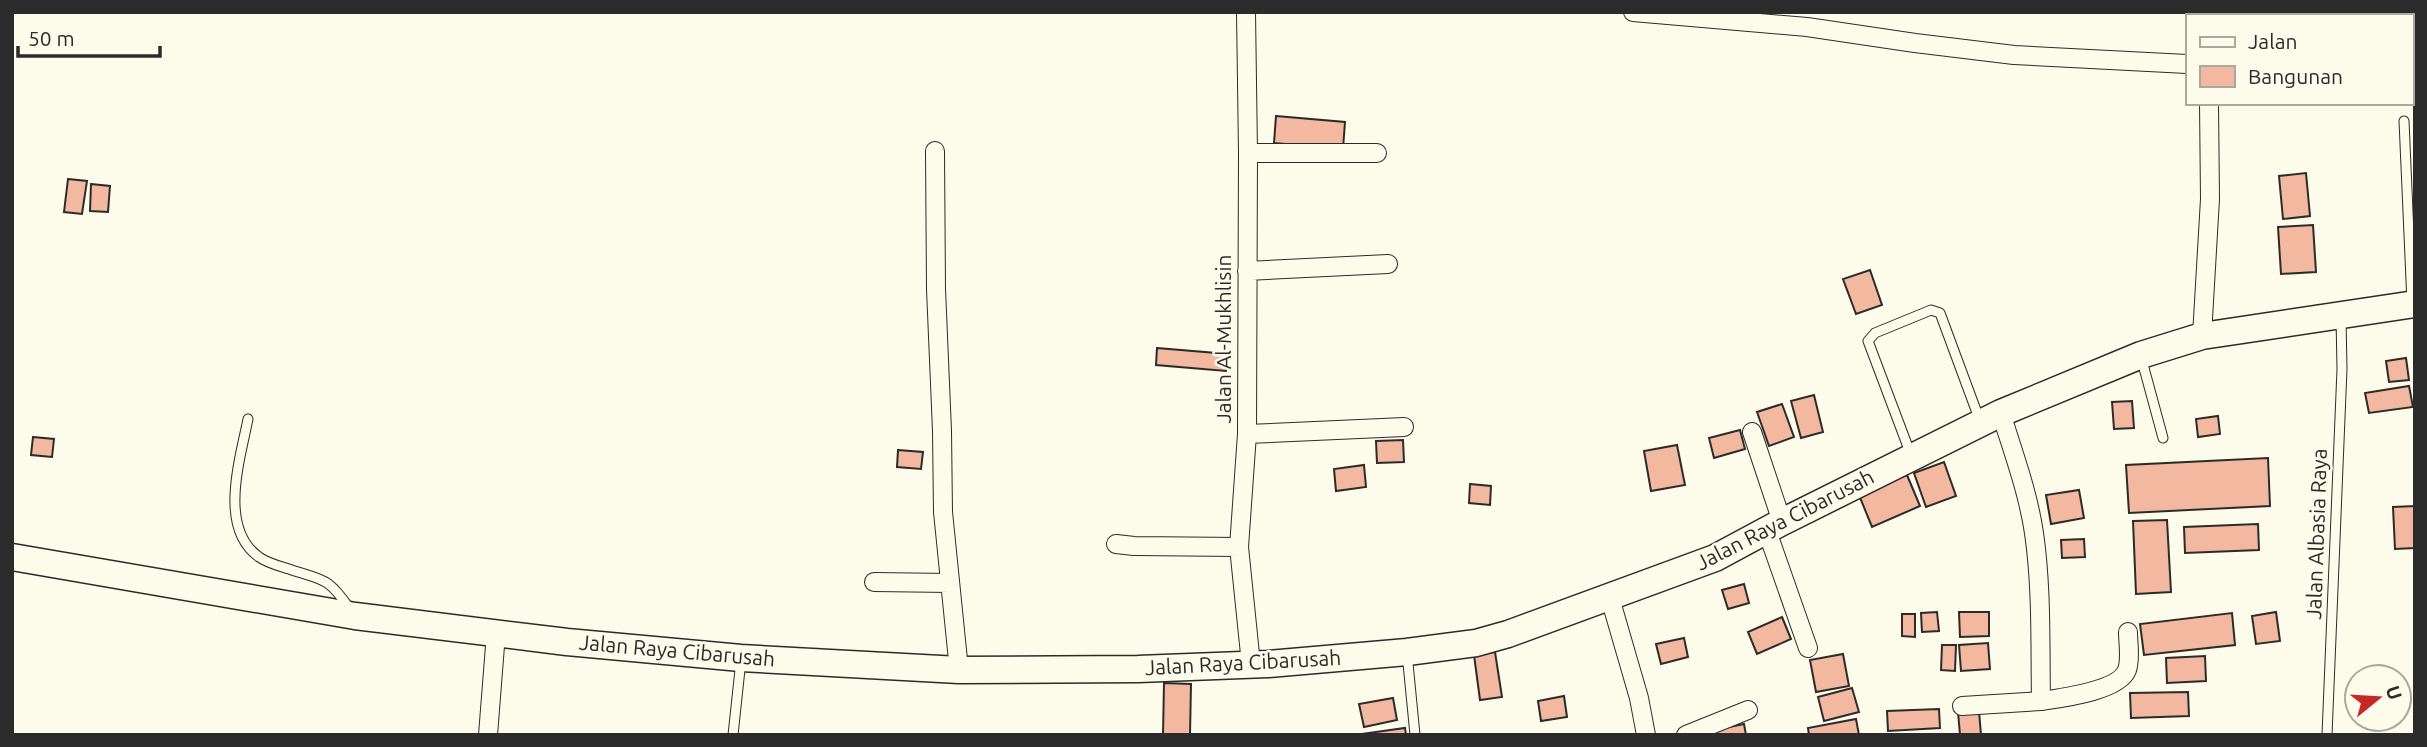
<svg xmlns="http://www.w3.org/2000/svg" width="2427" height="747" font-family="Ubuntu,sans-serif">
<rect width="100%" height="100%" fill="#fdfbea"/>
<path fill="#f2b8a0" stroke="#2b2b2b" stroke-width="2" d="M1276 116 1345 122 1343 149 1274 143Z
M2306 173 2310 216 2283 219 2279 176Z
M68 179 87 181 82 214 64 212Z
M91 184 110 186 108 212 90 211Z
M2313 225 2316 272 2281 274 2278 227Z
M1870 270 1882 305 1856 314 1843 279Z
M1157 348 1228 354 1226 371 1156 365Z
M2406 358 2409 380 2389 382 2386 361Z
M2409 386 2413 407 2369 413 2365 393Z
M1814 395 1823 432 1801 438 1791 401Z
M2132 401 2134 428 2114 429 2112 402Z
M1782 404 1794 437 1769 446 1757 412Z
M2218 416 2220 434 2198 437 2196 419Z
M1740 430 1745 449 1714 458 1709 438Z
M33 437 54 439 52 457 31 455Z
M1403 440 1404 462 1377 463 1376 441Z
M1677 445 1685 485 1651 491 1644 451Z
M898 450 923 452 921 469 897 467Z
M2268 458 2270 506 2129 513 2126 465Z
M1944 462 1956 496 1926 507 1914 473Z
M1364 465 1366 487 1336 491 1334 469Z
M1907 475 1920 506 1872 527 1859 495Z
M1470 484 1491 486 1490 505 1469 503Z
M2079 490 2084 518 2051 524 2046 495Z
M2415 506V548L2395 549 2393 507Z
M2167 520 2171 592 2136 594 2133 521Z
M2258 524 2259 550 2185 553 2184 527Z
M2084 539 2085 557 2062 558 2061 540Z
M1744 584 1749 603 1728 609 1722 590Z
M1937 612 1939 631 1922 632 1921 613Z
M1959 612H1989V636L1960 637Z
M2276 612 2280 641 2256 644 2252 616Z
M2232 613 2235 645 2144 655 2140 624Z
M1902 614H1915V637L1902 636Z
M1782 617 1791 639 1757 654 1748 632Z
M1684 638 1688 657 1661 664 1656 644Z
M1988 643 1990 669 1961 671 1959 645Z
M1942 645H1956L1955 671 1941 670Z
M1495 652 1502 697 1480 700 1474 655Z
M1843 654 1849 686 1816 692 1810 660Z
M2205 656 2206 681 2167 683 2166 658Z
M1164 683 1191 684 1190 735H1163Z
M1852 688 1859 712 1824 721 1818 697Z
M2188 692 2189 716 2131 718 2130 693Z
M1564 696 1567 717 1541 721 1538 701Z
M1393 698 1397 720 1364 727 1359 704Z
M1939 709 1940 728 1888 731 1887 711Z
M1979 711 1981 735H1960L1958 712Z
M1856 719 1859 735H1809L1808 728Z
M1744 724 1746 735H1715L1714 730Z
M1405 728 1406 735H1361V734Z"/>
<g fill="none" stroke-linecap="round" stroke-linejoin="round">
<defs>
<path id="lane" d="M2404 121 2412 303
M2141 357 2163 438
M248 419C240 460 218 528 259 557 267 563 279 566 289 569 324 581 327 576 350 609
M1911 455 1868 341 1875 333 1931 310 1940 313 1980 421
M1407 653 1415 735
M733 735 741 660
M2327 735 2342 369 2341 317"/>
<path id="street" d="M1246 12 1248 153 1247 434 1239 547 1251 664
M1633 12 1807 27 1915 43 2014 55 2187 64
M2214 16 2215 12
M935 151 936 289 942 431 943 512 959 670
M1248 153H1377
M1247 271 1388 264
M2202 336 2210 199 2209 103
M1752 432 1782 522
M1247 434 1404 427
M1767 531 1808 648
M1116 544 1134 546 1239 547
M874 582 950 583
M1610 598 1639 698 1646 735
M2041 701C2061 698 2119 691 2127 670 2131 659 2128 643 2128 632
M1962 706 2041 701C2040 646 2042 588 2034 533 2028 492 2013 452 2001 413
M488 735 496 633
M1686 735 1748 710"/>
<path id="primary" d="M12 557 355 616 567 642 741 658 959 670 1138 669 1268 664 1407 652 1476 643 1508 634 1715 558 1782 522 2001 413 2141 355 2202 336 2415 304"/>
</defs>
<use href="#lane" stroke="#2b2b2b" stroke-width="11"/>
<use href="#street" stroke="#2b2b2b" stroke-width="20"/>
<use href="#primary" stroke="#2b2b2b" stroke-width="29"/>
<use href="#lane" stroke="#fdfbea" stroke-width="9"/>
<use href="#street" stroke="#fdfbea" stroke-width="18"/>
<use href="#primary" stroke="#fdfbea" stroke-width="26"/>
</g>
<g text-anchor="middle" stroke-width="5" stroke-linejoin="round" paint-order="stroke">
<g font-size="21" fill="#2b2b2b" stroke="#fdfbea">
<text transform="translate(1224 339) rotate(-90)" y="7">Jalan Al-Mukhlisin</text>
<text transform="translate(1785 520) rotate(-27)" y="7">Jalan Raya Cibarusah</text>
<text transform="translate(2317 534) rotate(-88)" y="7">Jalan Albasia Raya</text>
<text transform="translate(677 651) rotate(5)" y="7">Jalan Raya Cibarusah</text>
<text transform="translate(1243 663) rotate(-3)" y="7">Jalan Raya Cibarusah</text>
</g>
</g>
<rect width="2427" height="747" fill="none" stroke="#2b2b2b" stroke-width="28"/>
<rect x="2186" y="14" width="228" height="91" fill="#fdfbea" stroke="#a9a89e" stroke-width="2"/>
<rect x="2200" y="37" width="35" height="10" fill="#fdfbea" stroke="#a9a89e" stroke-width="2"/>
<text x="2248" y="49" font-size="21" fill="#2b2b2b">Jalan</text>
<rect x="2200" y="66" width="35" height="21" fill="#f2b8a0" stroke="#a9a89e" stroke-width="2"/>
<text x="2248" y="84" font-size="21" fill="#2b2b2b">Bangunan</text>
<g transform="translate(2378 698) rotate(72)"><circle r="33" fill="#fdfbea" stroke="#a9a89e" stroke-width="2"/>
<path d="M0-5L12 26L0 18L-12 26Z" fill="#c62828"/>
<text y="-10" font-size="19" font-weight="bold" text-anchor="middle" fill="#2b2b2b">U</text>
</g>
<path d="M18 46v10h142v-10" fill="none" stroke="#2b2b2b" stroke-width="3.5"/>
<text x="28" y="46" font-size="21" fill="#2b2b2b" stroke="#fdfbea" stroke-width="5" paint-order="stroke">50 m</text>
</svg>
